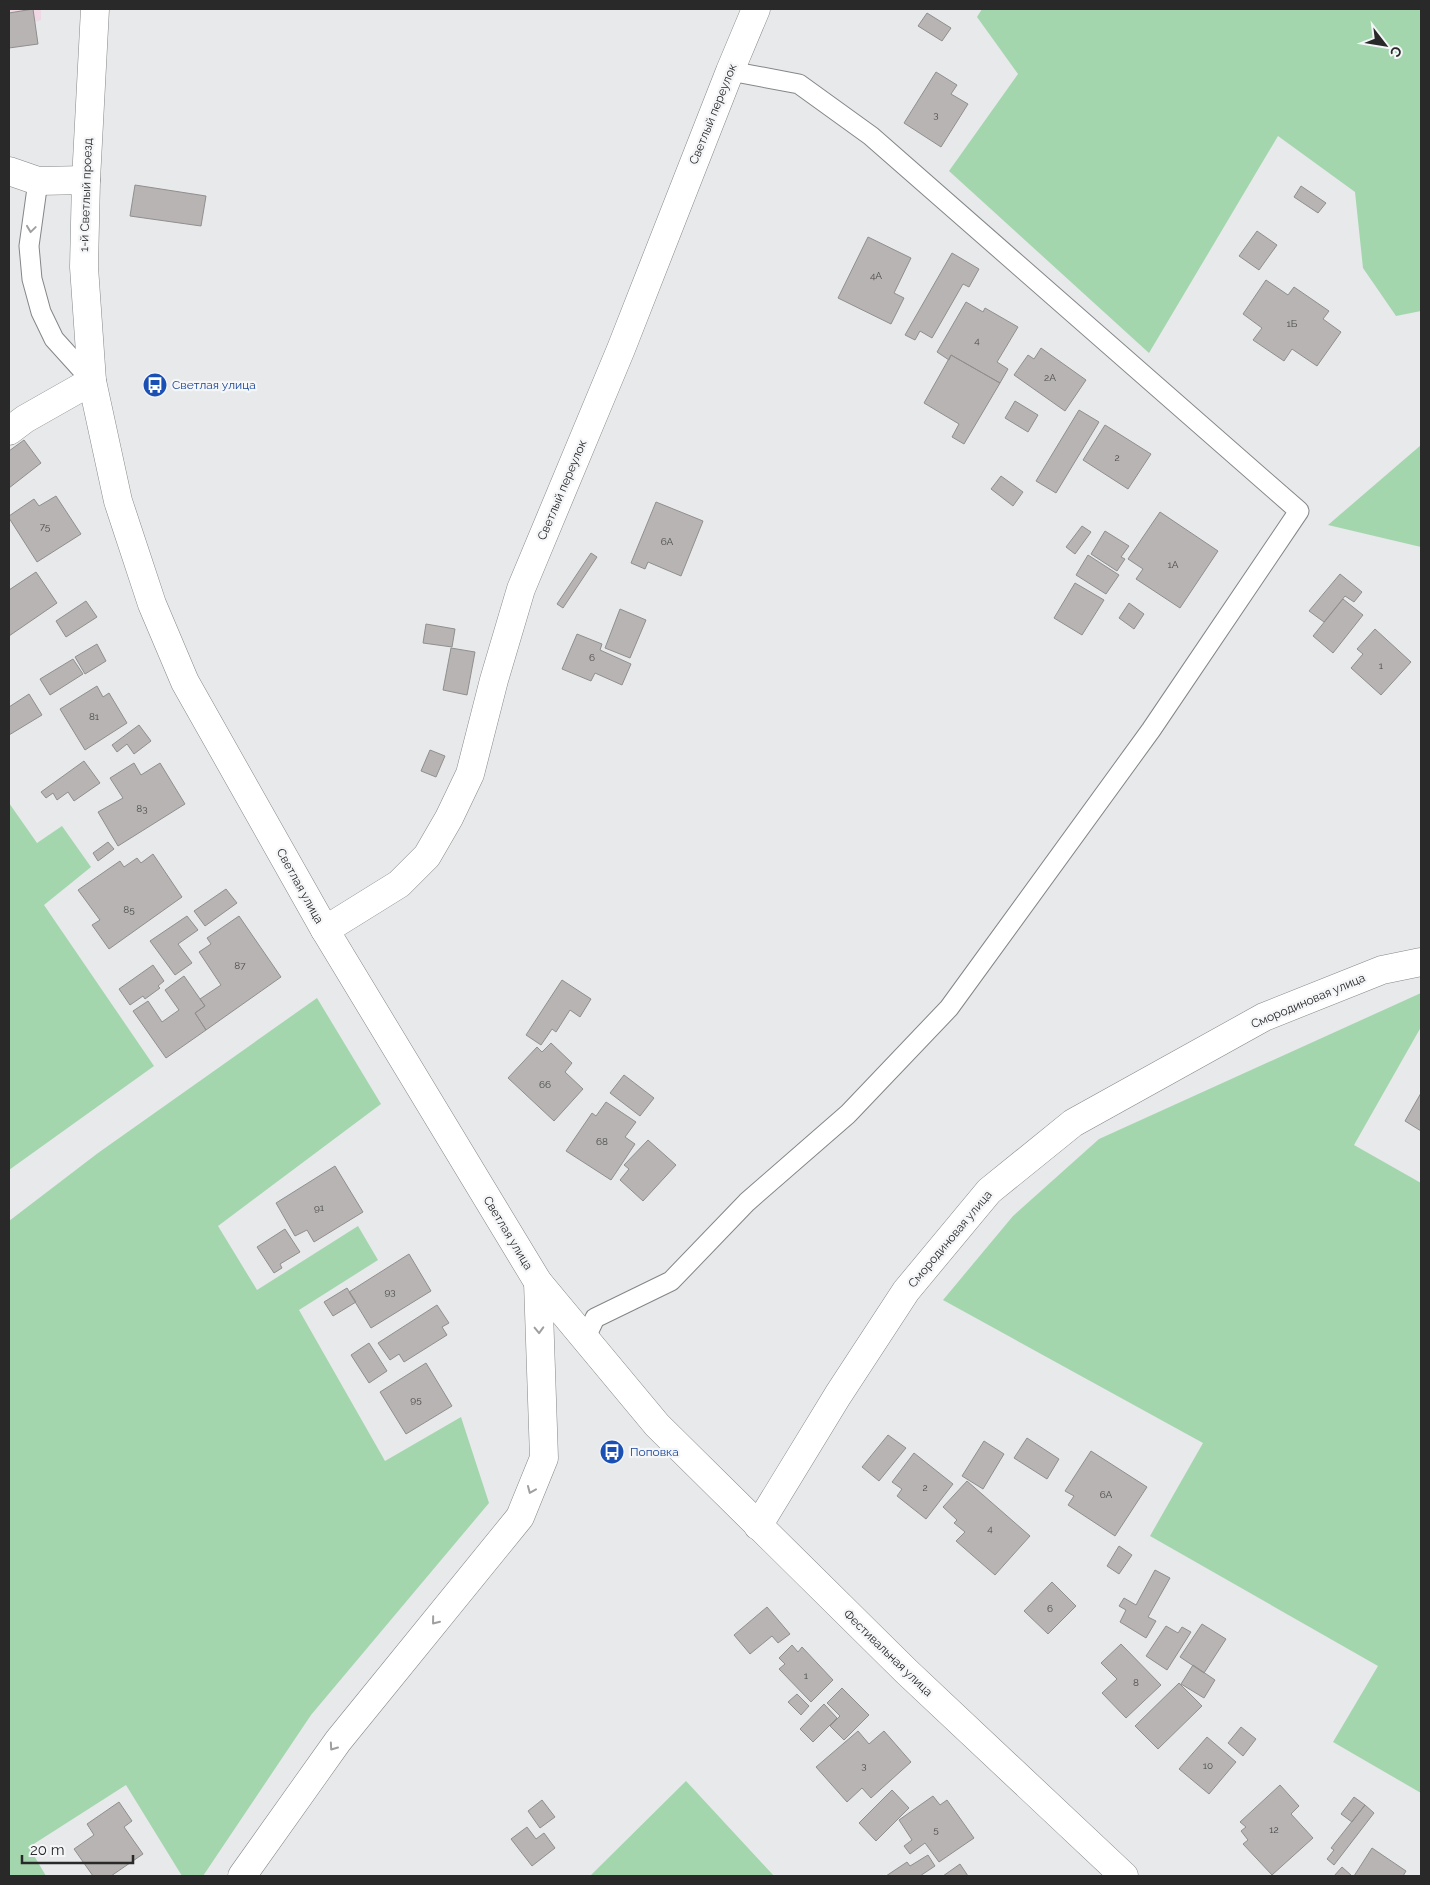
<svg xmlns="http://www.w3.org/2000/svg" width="1430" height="1885" font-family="Raleway,sans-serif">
<rect width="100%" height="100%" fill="#e7e9eb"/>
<path fill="#efd7e3" d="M9 9H41V20L35 22 33 9 9 13Z"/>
<path fill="#a4d6ae" d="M982 9H1421V311L1396 316 1363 268 1355 192 1278 136 1149 353 949 171 1018 74 977 17Z
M1421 445V547L1328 525Z
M9 803 37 843 62 826 91 867 44 905 154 1066 9 1170Z
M1421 993V1027L1354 1145 1421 1183V1793L1333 1742 1378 1666 1150 1536 1203 1443 943 1300 1013 1216 1099 1139Z
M317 998 381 1104 218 1226 257 1290 358 1226 378 1260 299 1310 385 1461 461 1417 489 1503 311 1715 203 1876H182L126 1785 29 1847 46 1876H9V1221L98 1153Z
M686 1781 774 1876H590Z"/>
<path fill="#b7b4b3" stroke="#918f8e" d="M33 9 38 44 9 48V13Z
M927 13 951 28 942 41 918 26Z
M936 72 957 85 951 94 968 104 941 147 904 123Z
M135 185 206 196 201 226 130 216Z
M1301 186 1326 203 1318 213 1294 197Z
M1257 231 1277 245 1259 270 1239 256Z
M868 237 911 258 894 293 904 298 891 324 838 298Z
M952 253 979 269 969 287 963 284 932 338 920 331 915 340 905 335Z
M1266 280 1288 295 1294 287 1329 311 1323 319 1341 332 1317 366 1292 349 1284 361 1253 340 1262 328 1243 314Z
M966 302 983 312 985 308 1018 327 997 362 1008 369 1000 383 951 355 949 360 937 352Z
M1041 348 1086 380 1065 411 1014 375 1028 355 1034 359Z
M951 355 1000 383 964 444 952 437 959 424 924 403Z
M1015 401 1038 415 1028 432 1005 418Z
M1079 410 1099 422 1056 493 1036 481Z
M1105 425 1151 454 1128 489 1083 460Z
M24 440 41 463 9 488V451Z
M1001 476 1023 492 1013 506 991 489Z
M56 496 81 534 37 562 9 518V516L34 499 39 506Z
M656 502 703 521 681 576 648 562 645 569 631 563Z
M1160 512 1218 551 1180 608 1136 579 1143 569 1128 559Z
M1082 526 1091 532 1075 554 1066 547Z
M1105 531 1129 546 1121 557 1125 559 1117 571 1091 554Z
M591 553 597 557 563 608 557 604Z
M1088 555 1119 575 1106 594 1076 575Z
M36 572 57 603 9 636V590Z
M1340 574 1362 592 1354 602 1345 596 1324 622 1309 611Z
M1075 583 1104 600 1082 635 1054 618Z
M1343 599 1363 615 1333 653 1313 636Z
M86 601 97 617 66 637 56 621Z
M1129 603 1144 614 1134 629 1119 618Z
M620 609 646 620 630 658 605 648Z
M426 624 455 629 452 647 423 643Z
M1375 629 1411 662 1381 695 1351 668 1363 654 1357 649Z
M577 634 602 644 600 650 631 664 622 685 595 673 591 681 562 669Z
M97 644 106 661 85 674 75 657Z
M451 648 475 652 467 695 443 690Z
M73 659 83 674 50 695 40 679Z
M97 686 103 697 109 693 127 723 85 750 60 709Z
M29 694 42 715 9 735V707Z
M139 725 151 741 134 754 127 744 117 752 112 745Z
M430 750 445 756 436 777 421 771Z
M84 761 100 783 74 801 68 792 57 800 53 793 46 798 41 792Z
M134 763 141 775 160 763 185 804 118 846 98 812 123 798 110 778Z
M108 842 114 849 98 861 93 853Z
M153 854 182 897 109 949 92 925 100 920 78 890 120 861 124 867 137 858 141 863Z
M226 889 237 903 205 926 194 911Z
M187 916 198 930 178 944 192 963 175 975 150 941Z
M239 916 281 977 206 1030 195 1013 205 1006 200 999 221 985 199 952 211 944 207 938Z
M153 965 164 981 158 986 160 988 145 999 143 996 130 1005 119 989Z
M184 976 205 1006 195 1013 206 1030 166 1058 133 1011 148 1001 162 1022 179 1010 165 990Z
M562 980 591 999 580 1017 570 1010 556 1032 552 1029 541 1045 526 1035Z
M551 1043 572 1063 565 1072 583 1089 554 1121 508 1078 537 1047 542 1052Z
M624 1075 654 1098 640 1116 610 1093Z
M1421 1093V1131L1405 1121Z
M606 1102 636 1122 625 1137 635 1144 611 1180 566 1151 592 1113 596 1116Z
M648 1140 676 1165 643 1201 620 1180 629 1169 624 1165Z
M335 1166 363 1212 314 1242 307 1230 295 1236 276 1203Z
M285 1229 300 1252 280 1264 282 1268 274 1273 257 1247Z
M409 1254 431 1291 371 1328 349 1292Z
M347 1288 356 1302 333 1316 324 1302Z
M437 1305 449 1323 442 1327 447 1335 404 1362 399 1354 390 1360 378 1343Z
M369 1343 387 1371 369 1383 351 1355Z
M426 1363 452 1406 406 1434 380 1392Z
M888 1435 906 1448 879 1481 862 1467Z
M1027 1438 1059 1459 1047 1479 1014 1458Z
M984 1441 1004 1454 983 1489 962 1476Z
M1091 1451 1147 1487 1115 1536 1068 1505 1074 1496 1065 1491Z
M914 1453 953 1484 926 1519 897 1496 902 1489 892 1482Z
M967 1481 1030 1536 995 1575 956 1541 965 1532 954 1523 957 1520 943 1507Z
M1119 1546 1132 1555 1119 1574 1107 1566Z
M1155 1570 1170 1578 1148 1617 1156 1621 1146 1638 1120 1622 1126 1610 1119 1606 1124 1598 1136 1605Z
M1052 1582 1076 1606 1048 1634 1024 1611Z
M767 1607 790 1634 778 1643 772 1636 750 1654 734 1635Z
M1202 1624 1226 1639 1204 1673 1180 1657Z
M1166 1626 1178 1633 1182 1627 1191 1632 1167 1670 1146 1656Z
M1121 1644 1161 1685 1126 1718 1102 1693 1117 1679 1101 1663Z
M792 1645 798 1652 802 1647 833 1680 811 1702 779 1669 785 1664 779 1658Z
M1193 1665 1215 1680 1204 1698 1181 1684Z
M1179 1683 1202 1706 1158 1749 1135 1726Z
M842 1688 869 1715 844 1740 830 1726 840 1716 827 1703Z
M797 1694 809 1706 801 1715 788 1702Z
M824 1704 837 1718 813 1742 800 1729Z
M1241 1727 1256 1739 1243 1756 1228 1743Z
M858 1731 869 1744 884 1731 911 1762 871 1798 862 1788 847 1802 816 1767Z
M1207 1737 1236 1762 1209 1794 1179 1769Z
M1280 1785 1299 1806 1291 1814 1313 1838 1272 1875 1243 1844 1248 1840 1241 1831 1246 1827 1240 1822Z
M892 1790 909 1808 876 1841 859 1823Z
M933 1796 940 1805 947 1800 974 1838 939 1862 925 1843 910 1854 904 1846 912 1840 899 1820Z
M1354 1797 1365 1805 1352 1822 1341 1814Z
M542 1800 555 1817 540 1828 528 1811Z
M119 1802 132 1821 124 1827 143 1854 111 1876H93L74 1849 94 1835 87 1824Z
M1365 1805 1374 1813 1334 1865 1327 1859 1334 1850 1331 1848Z
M527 1827 536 1839 544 1833 555 1848 532 1866 511 1839Z
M1372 1848 1406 1871 1403 1876H1354Z
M928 1855 935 1866 920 1876H886L907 1862 910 1866Z
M960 1864 968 1876H943Z
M1342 1867 1352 1876H1334Z"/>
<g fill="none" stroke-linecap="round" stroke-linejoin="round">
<defs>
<path id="lane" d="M38 181 29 246 32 279 41 312 54 339 92 381
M585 1339 595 1318 671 1281 747 1202 848 1114 949 1008 1151 730 1299 511 871 136 799 84 730 71"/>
<path id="street" d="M9 171 38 181 86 180
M9 431 25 419 92 381
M325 930 399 884 427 856 449 818 470 774 494 680 521 589 621 349 730 71 756 9
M758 1526 838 1395 906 1291 989 1191 1073 1123 1264 1017 1382 970 1421 962
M242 1876 338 1741 520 1517 544 1458 538 1282"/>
<path id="secondary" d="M95 9 86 180 84 267 92 381 118 501 152 604 185 682 325 930 538 1282 657 1425 907 1672 1124 1876"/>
</defs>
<use href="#lane" stroke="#848687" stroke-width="21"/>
<use href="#street" stroke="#848687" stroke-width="29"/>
<use href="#secondary" stroke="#848687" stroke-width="29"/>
<use href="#lane" stroke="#fff" stroke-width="19"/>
<use href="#street" stroke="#fff" stroke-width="28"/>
<use href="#secondary" stroke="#fff" stroke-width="28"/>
</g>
<defs><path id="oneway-chevron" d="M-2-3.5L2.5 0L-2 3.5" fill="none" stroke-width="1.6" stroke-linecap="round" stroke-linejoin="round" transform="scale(1.25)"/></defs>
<g stroke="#9f9f9f">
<use href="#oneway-chevron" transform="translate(31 229) rotate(98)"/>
<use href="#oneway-chevron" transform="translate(539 1330) rotate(88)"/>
<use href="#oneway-chevron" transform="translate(531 1490) rotate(113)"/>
<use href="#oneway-chevron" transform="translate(435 1621) rotate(129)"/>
<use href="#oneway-chevron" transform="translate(333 1747) rotate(125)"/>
</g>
<defs>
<symbol id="bus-disc" viewBox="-11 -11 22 22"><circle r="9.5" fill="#1a4fb4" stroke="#f5f6f8"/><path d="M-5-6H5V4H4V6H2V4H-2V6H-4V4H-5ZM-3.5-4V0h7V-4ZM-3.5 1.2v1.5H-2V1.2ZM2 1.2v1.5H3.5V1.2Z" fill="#fff"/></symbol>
</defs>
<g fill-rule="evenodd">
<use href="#bus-disc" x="141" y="371" width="28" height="28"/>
<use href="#bus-disc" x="598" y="1438" width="28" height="28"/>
</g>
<g text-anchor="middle" stroke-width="4.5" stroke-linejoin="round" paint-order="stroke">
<g font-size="10" fill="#4c4c4c">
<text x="936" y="118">3</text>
<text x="876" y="279">4А</text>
<text x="1292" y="327">1Б</text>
<text x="977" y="344">4</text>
<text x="1050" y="381">2А</text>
<text x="1117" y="461">2</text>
<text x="45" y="530">75</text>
<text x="667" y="545">6А</text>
<text x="1173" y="568">1А</text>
<text x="592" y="661">6</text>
<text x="1381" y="669">1</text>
<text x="94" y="720">81</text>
<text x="142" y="812">83</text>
<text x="129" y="913">85</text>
<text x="240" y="969">87</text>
<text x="545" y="1088">66</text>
<text x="602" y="1145">68</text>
<text x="319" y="1211">91</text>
<text x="390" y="1295">93</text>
<text x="416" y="1403">95</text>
<text x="925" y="1491">2</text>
<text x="1106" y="1498">6А</text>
<text x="990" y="1532">4</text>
<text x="1050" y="1612">6</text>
<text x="806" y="1679">1</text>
<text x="1136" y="1686">8</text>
<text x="864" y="1769">3</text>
<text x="1208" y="1769">10</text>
<text x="936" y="1833">5</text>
<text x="1274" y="1833">12</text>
</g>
<g font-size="12" fill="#29292a" stroke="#f5f6f8">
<text transform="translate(713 114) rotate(-68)" y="4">Светлый переулок</text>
<text transform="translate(86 195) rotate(-88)" y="4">1-й Светлый проезд</text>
<text transform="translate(562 490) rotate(-67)" y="4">Светлый переулок</text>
<text transform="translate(300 886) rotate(61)" y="4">Светлая улица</text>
<text transform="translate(1308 1001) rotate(-23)" y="4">Смородиновая улица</text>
<text transform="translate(508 1233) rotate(59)" y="4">Светлая улица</text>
<text transform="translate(950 1239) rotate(-50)" y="4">Смородиновая улица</text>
<text transform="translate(888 1653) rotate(44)" y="4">Фестивальная улица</text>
</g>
<g font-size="12" fill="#164399" stroke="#f5f6f8" text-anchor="start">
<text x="172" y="389">Светлая улица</text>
<text x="630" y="1456">Поповка</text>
</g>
</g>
<rect width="1430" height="1885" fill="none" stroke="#29292a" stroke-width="20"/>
<g transform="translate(1385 45) rotate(121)" stroke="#f5f6f8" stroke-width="4" paint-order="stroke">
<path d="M0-4L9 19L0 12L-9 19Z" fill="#29292a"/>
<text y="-8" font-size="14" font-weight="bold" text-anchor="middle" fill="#29292a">С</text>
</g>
<path d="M22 1855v8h111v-8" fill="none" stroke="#29292a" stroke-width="2.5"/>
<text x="30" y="1855" font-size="15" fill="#29292a" stroke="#f5f6f8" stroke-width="4" paint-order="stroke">20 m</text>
</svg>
